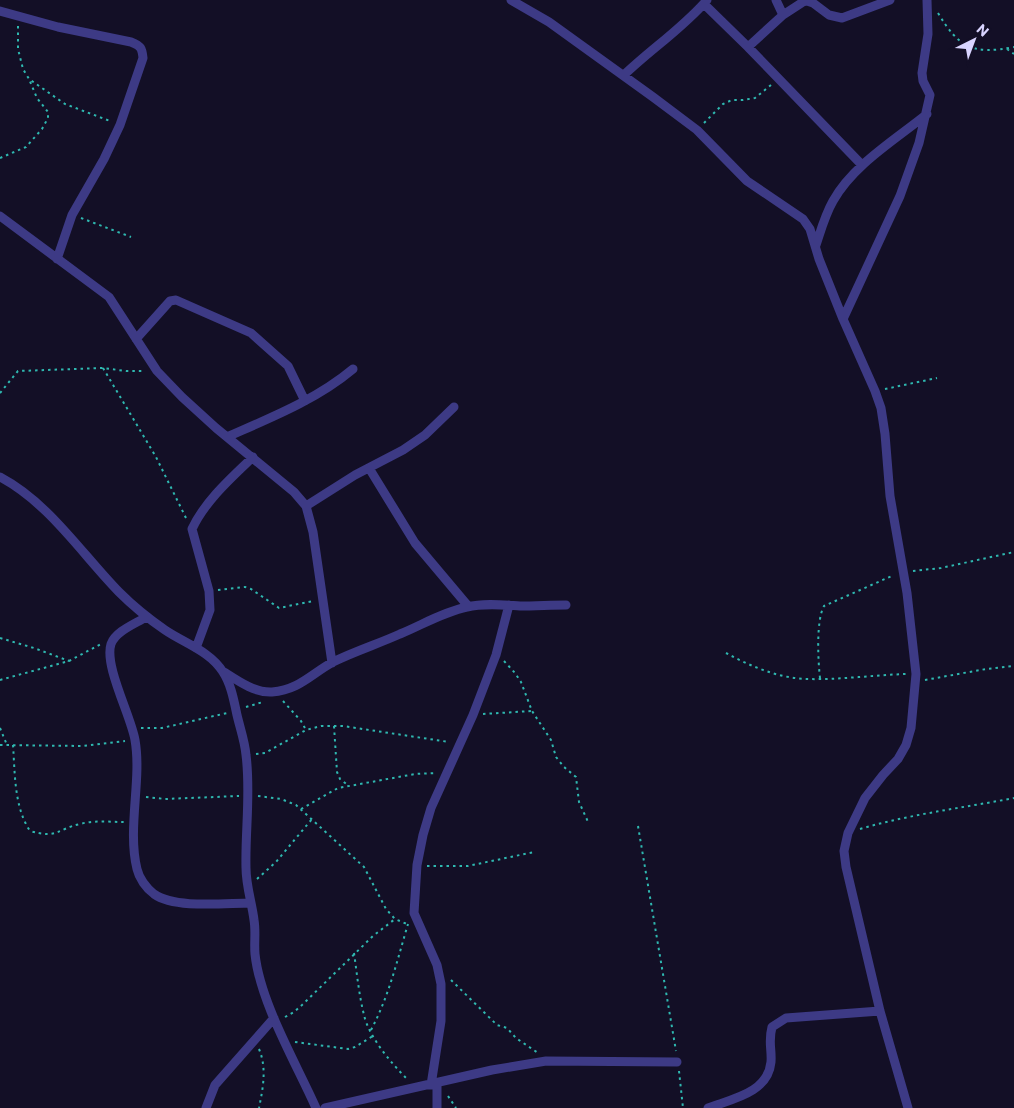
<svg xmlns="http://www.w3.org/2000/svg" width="1014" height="1108" font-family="Commissioner,sans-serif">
<rect width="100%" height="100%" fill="#130f26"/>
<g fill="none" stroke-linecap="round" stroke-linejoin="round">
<path stroke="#2fb8b0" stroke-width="2" stroke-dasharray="2.5 4" stroke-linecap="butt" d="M938 13C959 48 973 55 1014 47
M18 26V49L23 69 29 79 65 104 110 121
M1007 49 1014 54
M704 123 723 104 732 100H743L755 98 771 85
M0 158 26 147 42 129 48 118V112L37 98 29 79
M81 218 131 237
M103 368 156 457 186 518
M885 389 937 378
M0 393 18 371 103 368 126 371H145
M913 571 941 568 1014 552
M218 590 245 587 251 589 279 608 313 601
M0 638 34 648 69 661
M726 653C750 666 778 678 806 679 839 680 873 675 906 674
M504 661 515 673 521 682 532 711 551 740 556 757 564 767 576 777 579 802 589 824
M820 678C818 661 816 620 824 606L894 575
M0 680 69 661 101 644
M925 680 986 669 1014 666
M283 701 301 721 306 730
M246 707 263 702
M483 714 531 711
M334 726 337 772 340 779 349 786
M0 728 7 745
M141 728H162L227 713
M0 745 83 746 125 741
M13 745C15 773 14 807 30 831 58 839 57 829 80 824 94 820 110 822 124 822
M256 754 265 753 306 730 321 726H343L449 742
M258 796 281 799 296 805 364 867 386 909 395 919 407 924
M146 797 165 799 239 796
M301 809 338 788 415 774 436 773
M638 826 676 1051
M860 829C911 814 962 808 1014 798
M427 866H468L534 852
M257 879 276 862 312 819
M354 953C357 974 359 995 364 1015 369 1037 391 1063 407 1079
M451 980 497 1025 507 1028 516 1038 538 1053
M285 1017 294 1012 302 1005 373 936 395 919
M371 1030C389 996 397 961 408 924
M295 1042 348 1049 355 1047 373 1036
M259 1049C267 1068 263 1088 259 1108
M679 1071 683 1108
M448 1096 456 1108"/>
<path stroke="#3d3a85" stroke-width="9" d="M511 0 549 22 653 97 697 130 747 181 803 219 810 229 819 259 843 319 875 391 881 408 885 434 890 496 907 593 916 674 911 728 906 745 898 759 883 775 865 798 848 833 844 851 846 867 880 1011 908 1108
M776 0 783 15
M704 4 748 47 862 165
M0 11 58 27 131 42C141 46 142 48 143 58L120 125 104 159 72 215 57 259
M748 47 783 15 803 2 807 1 813 3 829 15 842 18 890 0
M624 75C651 49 683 28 707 0
M0 216 109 297 157 371 182 397 216 428 294 492 306 506 313 532 332 663
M816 245C821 230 825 215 833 201 853 165 895 140 927 114
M843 319 900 196 919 143 930 95 923 81 922 73 928 34 927 0
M136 339 170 301 176 300 251 333 288 366 305 401
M227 437C270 418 316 400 353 369
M369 468 415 543 468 606
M0 477C49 503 81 553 119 592 133 606 149 619 165 630 184 643 210 651 223 672 231 684 234 701 237 715 240 728 245 742 246 755 251 793 245 831 246 868 246 886 252 903 254 920 256 931 254 943 255 954 260 1002 296 1063 316 1108
M306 506 355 475 403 450 425 435 454 407
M146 617C135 624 116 631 111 644 104 666 131 716 135 740 142 780 127 828 137 869 139 878 146 888 154 894 175 909 225 903 251 903
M196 648 210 610 209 591 192 529C205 501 231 478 253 457
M224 672C238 681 255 693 272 692 299 690 311 674 333 662 355 651 378 644 400 634 422 625 443 612 467 607 484 603 503 605 520 606 536 606 551 605 566 605
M431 1085 441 1021V984L437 965 414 913 417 865 423 835 431 808 473 715 496 655 509 605
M206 1108 215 1085 274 1018
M325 1108 492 1070 546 1061 677 1062
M437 1108V1084
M708 1108C732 1099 768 1093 771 1062 772 1049 768 1042 772 1027L786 1018 880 1011"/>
</g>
<g transform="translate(974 40) rotate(42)" stroke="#130f26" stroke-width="4" paint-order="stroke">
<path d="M0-4L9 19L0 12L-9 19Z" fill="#d9d4ff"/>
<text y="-8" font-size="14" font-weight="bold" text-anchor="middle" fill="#d9d4ff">N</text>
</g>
</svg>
